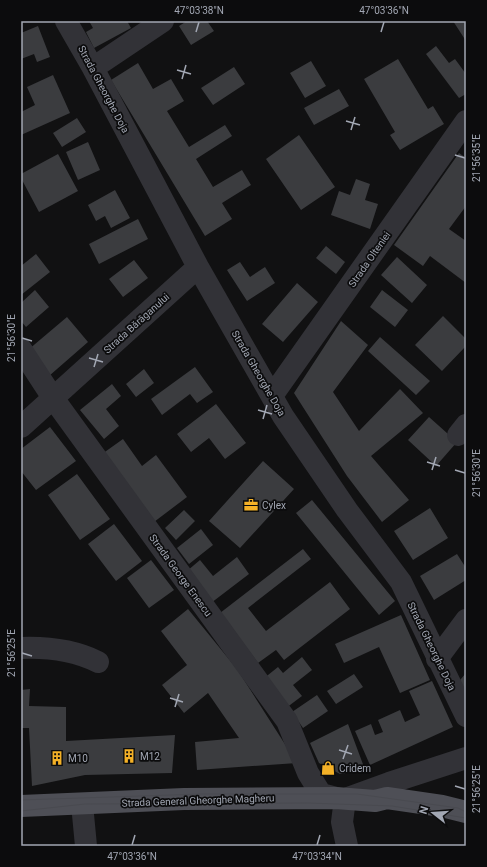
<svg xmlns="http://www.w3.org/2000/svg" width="487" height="867" font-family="Roboto,sans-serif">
<rect width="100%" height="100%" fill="#111112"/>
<path fill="#3b3c3f" d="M89 21H127L131 28 94 48 86 32 93 28Z
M187 21H207L214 31 191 45 179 26Z
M453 21H466V41Z
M38 26 50 57 37 62 34 54 21 59V33Z
M436 46 449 63 455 59 466 74V94L459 98 426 54Z
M398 59 428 109 433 106 444 124 400 150 390 135 395 132 364 79Z
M311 61 326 86 305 98 290 73Z
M138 63 153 89 171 79 184 101 167 111 189 147 225 125 232 136 196 159 213 187 242 170 251 185 222 203 232 219 205 236 111 80Z
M234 67 245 84 213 105 201 88Z
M53 75 70 113 21 135V112L35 105 27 87Z
M339 89 349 106 314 125 304 108Z
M77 118 86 132 62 147 53 133Z
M299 135 335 187 301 210 266 159Z
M88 142 100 170 78 180 66 152Z
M459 153 466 158V206L449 229 466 241V283L430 256 423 266 394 245Z
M58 154 78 191 39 212 21 178V174Z
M356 179 370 184 365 200 378 204 370 229 331 215 339 191 350 195Z
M115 190 130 218 111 228 105 216 96 221 88 205Z
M138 219 148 239 99 264 89 244Z
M326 246 345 262 336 274 316 258Z
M36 254 50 272 21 295V266Z
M397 257 427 285 412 303 381 275Z
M134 260 148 278 123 297 109 279Z
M240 262 250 277 265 267 275 283 247 301 227 270Z
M297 283 318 302 283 342 262 324Z
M35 290 49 307 26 327 21 321V303Z
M382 290 408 310 395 327 370 307Z
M443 316 466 339V346L442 371 415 345Z
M67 317 88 342 49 376 28 350Z
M341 321 368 345 333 392 359 431 400 389 423 413 371 456 409 500 382 522 347 476 294 393Z
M380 337 430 381 416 395 368 351Z
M195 367 213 392 197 403 190 394 162 415 151 399Z
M144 369 154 383 136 397 126 384Z
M112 384 121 396 106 409 119 426 104 439 80 410Z
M216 404 246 443 225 459 209 438 191 452 177 434Z
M429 417 457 442 436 466 408 440Z
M50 427 76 461 36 490 21 471V449Z
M123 439 142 466 156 455 187 497 154 522 102 454Z
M263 461 294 489 240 548 209 521Z
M77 474 110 519 80 540 48 495Z
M312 500 395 601 379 615 296 513Z
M430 508 448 538 413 560 394 531Z
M184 510 195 521 176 540 165 528Z
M114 524 142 561 116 581 88 544Z
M201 529 213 545 189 564 177 548Z
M303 549 311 559 248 608 266 631 330 582 350 609 284 660 276 650 258 663 220 613Z
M457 554 466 568V580L434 600 420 576Z
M237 557 249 574 211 603 187 571 200 560 213 576Z
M151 560 174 590 149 608 127 578Z
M188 609 237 669 297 763 197 770 195 742 239 738 208 693 184 713 162 685 187 665 161 631Z
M401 615 430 680 400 693 379 647 344 663 335 644Z
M302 657 312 670 293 685 302 696 286 708 263 679 278 667 283 673Z
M466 673V701L455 686Z
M354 674 363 687 336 704 327 691Z
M432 681 453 727 370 765 355 731 371 724 375 735 383 732 378 720 400 710 405 722 420 715 409 691Z
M30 689 29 706 66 707V741L175 735 172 773 85 775 32 786 29 728H21V690Z
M317 695 328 711 303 728 292 712Z
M348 724 364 767 359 771 340 774 319 763 310 743Z"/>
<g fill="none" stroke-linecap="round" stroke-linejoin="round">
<path stroke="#323237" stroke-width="22" d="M66 21 93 68 198 267 283 416 347 510 401 582 466 716
M93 68 163 21
M21 349 53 398 287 721 308 773 321 794 336 798
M272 396 466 121
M21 427 198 267
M458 435 466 425
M21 648C48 647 74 650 98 662
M437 659 466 620
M82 804 86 846
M347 846 342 822 345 799 389 783 466 758"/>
<path stroke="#4e4f56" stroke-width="22" d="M21 806 184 799 336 798 375 801 387 798 442 806 466 812"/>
<path stroke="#494a50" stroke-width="1" d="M21 800 201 794H357L458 808 466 812
M21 811 85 804 308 803 392 806 466 818"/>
</g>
<path fill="none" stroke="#a2a7b3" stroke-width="1.5" d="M196 32 199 22M381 32 384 22M177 70 191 74M182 79 186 65M346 121 360 125M351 130 355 117M455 155 465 158M22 338 32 341M89 358 103 362M94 367 98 354M258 410 272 414M263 419 267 405M427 462 440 466M432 470 436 457M455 470 465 473M22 653 32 656M170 698 183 702M175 707 179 694M339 750 352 754M343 759 348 745M455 786 465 789M132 845 135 835M317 845 320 835"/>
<defs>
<symbol id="office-bare" viewBox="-9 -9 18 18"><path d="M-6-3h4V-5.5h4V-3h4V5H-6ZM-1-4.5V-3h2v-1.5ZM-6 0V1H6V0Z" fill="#f4b127" stroke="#0c0c0d" stroke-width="2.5" paint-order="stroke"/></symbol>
<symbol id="building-bare" viewBox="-9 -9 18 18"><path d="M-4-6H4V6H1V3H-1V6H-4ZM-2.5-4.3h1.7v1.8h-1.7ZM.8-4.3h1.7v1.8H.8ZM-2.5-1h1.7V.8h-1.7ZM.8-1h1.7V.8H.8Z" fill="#f4b127" stroke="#0c0c0d" stroke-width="2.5" paint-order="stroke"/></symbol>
<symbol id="shop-bare" viewBox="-9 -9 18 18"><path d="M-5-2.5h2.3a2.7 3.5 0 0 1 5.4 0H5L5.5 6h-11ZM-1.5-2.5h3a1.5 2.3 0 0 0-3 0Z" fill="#f4b127" stroke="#0c0c0d" stroke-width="2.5" paint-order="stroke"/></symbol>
</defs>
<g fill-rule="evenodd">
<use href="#office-bare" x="241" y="495" width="20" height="20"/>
<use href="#building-bare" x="119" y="746" width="20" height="20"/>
<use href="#building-bare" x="47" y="748" width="20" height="20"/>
<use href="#shop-bare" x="318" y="758" width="20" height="20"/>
</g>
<g text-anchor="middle" stroke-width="3.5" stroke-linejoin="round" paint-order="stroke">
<g font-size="10" fill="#a2a7b3" stroke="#0c0c0d">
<text transform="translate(104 89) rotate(62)" y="4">Strada Gheorghe Doja</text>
<text transform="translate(369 259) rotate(-55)" y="4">Strada Olteniei</text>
<text transform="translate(136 323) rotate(-42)" y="4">Strada Bărăganului</text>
<text transform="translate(259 373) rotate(60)" y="4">Strada Gheorghe Doja</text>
<text transform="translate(181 575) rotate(54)" y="4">Strada George Enescu</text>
<text transform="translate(432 646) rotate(64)" y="4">Strada Gheorghe Doja</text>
<text transform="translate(198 800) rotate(-2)" y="4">Strada General Gheorghe Magheru</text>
</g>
<g font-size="10" fill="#a2a7b3" stroke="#0c0c0d" text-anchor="start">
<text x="262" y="509">Cylex</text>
<text x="140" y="760">M12</text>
<text x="68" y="762">M10</text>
<text x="339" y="772">Cridem</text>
</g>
</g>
<rect width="487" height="867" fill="none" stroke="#0c0c0d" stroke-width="44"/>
<g transform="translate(433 813) rotate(287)" stroke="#0c0c0d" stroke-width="3" paint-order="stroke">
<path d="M0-3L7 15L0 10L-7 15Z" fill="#a2a7b3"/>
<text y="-6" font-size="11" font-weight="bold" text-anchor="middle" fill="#a2a7b3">N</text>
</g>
<rect x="22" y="22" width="443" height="823" fill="none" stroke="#a2a7b3" stroke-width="1.5"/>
<g font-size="10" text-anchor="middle" fill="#a2a7b3">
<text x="199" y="14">47°03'38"N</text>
<text x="384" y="14">47°03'36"N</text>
<text transform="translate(476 158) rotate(-90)" y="4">21°56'35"E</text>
<text transform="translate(11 338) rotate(-90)" y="4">21°56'30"E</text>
<text transform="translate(476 473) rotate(-90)" y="4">21°56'30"E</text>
<text transform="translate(11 653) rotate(-90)" y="4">21°56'25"E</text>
<text transform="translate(476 789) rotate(-90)" y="4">21°56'25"E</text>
<text x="132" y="860">47°03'36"N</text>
<text x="317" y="860">47°03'34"N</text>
</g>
</svg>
